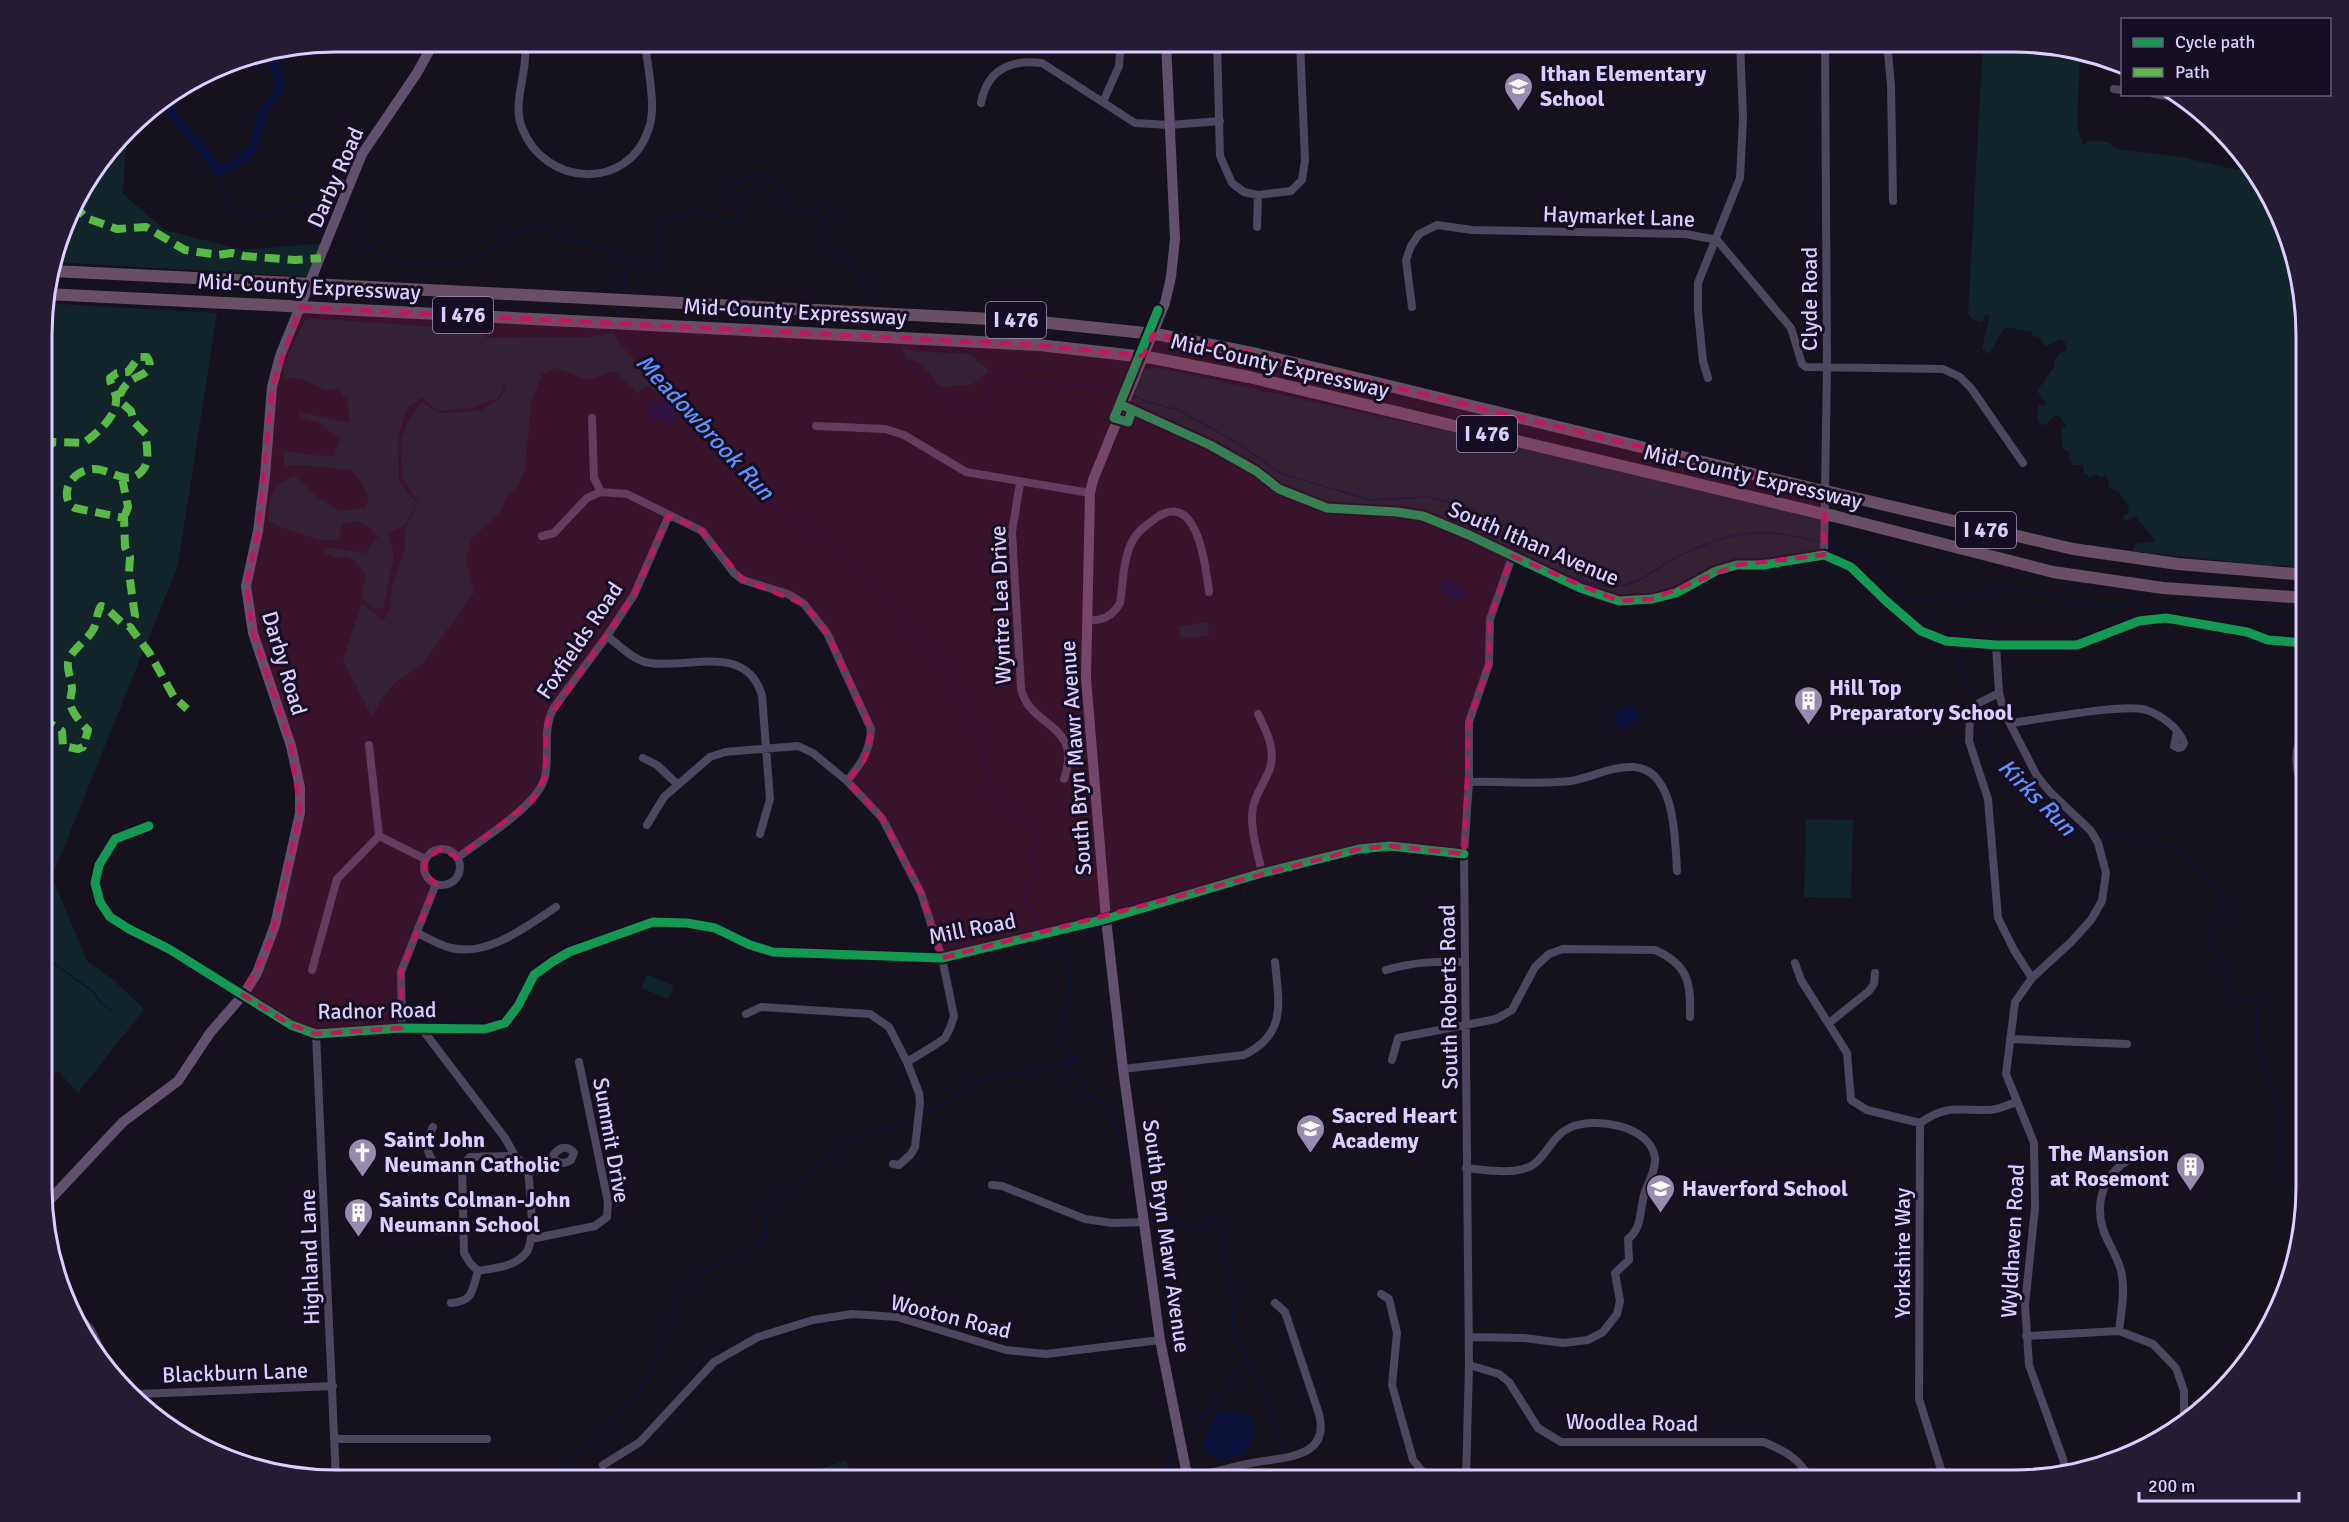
<svg xmlns="http://www.w3.org/2000/svg" width="2349" height="1522" font-family="Signika,sans-serif">
<rect width="100%" height="100%" fill="#16121d"/>
<path fill="#11242a" d="M1983 42H2013L2080 53 2077 126 2083 145 2088 141 2108 142 2117 149 2181 157 2238 170 2243 165 2250 167 2251 172 2249 176H2256L2260 178 2268 189 2297 259 2306 317V568H2297L2284 565 2258 567 2225 561 2133 551 2135 544 2156 541 2135 516 2127 521 2124 520 2123 517 2129 512 2128 505 2118 491 2108 488 2109 482 2106 475 2101 477 2096 474 2090 477 2084 473 2083 465H2073L2069 458V452L2063 449 2061 429 2067 426 2059 416 2055 415 2045 425 2039 424 2037 417 2038 406 2047 404 2037 391 2055 366 2053 363 2059 354 2067 350 2065 342 2062 339 2045 346 2039 337 2033 336 2032 332 2006 327 2000 334 1990 354 1982 349C1984 337 1988 327 1989 315H1985L1982 322 1972 319 1968 314Z
M126 136 123 194 165 230 242 250 327 243 313 277 55 262 72 206Z
M44 303 217 313 178 565 52 877 87 961 112 979 144 1009 78 1093 58 1071 44 1081V1004L48 997 44 993Z
M306 318 478 330 487 338 589 337 614 333 619 344 667 393 660 396 648 385 637 393 614 371 588 380 557 368 542 374 531 403 525 468 517 488 506 497 501 512 472 538 466 561 474 593 423 663 395 683 382 698 372 717 343 660 362 603 383 621 390 610 392 587 405 547 404 532 418 503 403 479 400 444 408 421 421 402 440 413 479 411 500 399 506 383 504 384 498 398 472 408 438 411 422 398 408 407 398 437 399 482 417 503 406 524 388 533 394 554 383 608H371L361 596 366 576 354 560 345 556 337 558 324 553 325 547 366 553 378 537 370 528 358 521 342 524 339 540H318L268 522C271 495 267 487 295 476L317 497 340 511 365 508 369 498 360 480 351 470 305 465 285 466 283 451 309 455 334 456 340 440 320 423 300 417 298 412 350 423 347 400 338 389 325 390 299 378H285L282 368Z
M901 347 913 351 969 354 989 371 973 384 940 387 922 364 907 358Z
M1160 368 1828 515 1824 555 1737 565 1676 593 1619 601 1423 516 1327 508 1299 497 1236 459 1131 404 1139 379 1146 369Z
M1207 622 1209 635 1181 639 1179 627Z
M1806 819 1853 820 1851 898 1804 897Z
M647 975 674 986 668 999 642 988Z
M846 1460 853 1480H814L811 1473Z"/>
<path fill="#0a123c" d="M656 401 674 407 678 419 676 422 671 425 658 419 651 421C647 416 646 411 649 404Z
M1441 580C1452 580 1460 585 1466 594V600C1456 601 1444 595 1440 585Z
M1630 706 1637 710 1639 720 1622 730 1613 721C1613 711 1621 708 1630 706Z
M1227 1411 1250 1416C1259 1428 1253 1443 1243 1454L1219 1460 1208 1454 1204 1444 1210 1424 1219 1412Z"/>
<g fill="none" stroke-linecap="round" stroke-linejoin="round">
<path stroke="#0a123c" stroke-width="1.5" d="M218 171 227 209 257 215 296 206 332 205 335 206
M344 212 359 220 365 243 389 260 445 265 482 255 524 229 542 226 564 240 587 241 626 261C639 256 646 259 655 267L661 253 657 234 659 218 693 211 732 224 740 215V208L726 194 740 180 759 173 776 183 792 210 807 213 827 205 834 211 820 226 824 250 844 257 863 283 875 307
M622 295 626 261
M621 319V306
M878 320 884 332
M621 330 620 337 659 375 702 432 731 456 742 473 781 510 842 551 895 605 920 641 950 670 965 709 980 739 989 783 1008 811 1012 822 1026 817 1033 824 1037 846 1028 858 1036 863 1039 868C1036 876 1029 880 1025 888 1021 899 1029 905 1034 913 1037 918 1038 926 1039 932
M888 342 892 350 933 388 972 408 984 403 991 377 995 372 1004 373 1016 381 1098 386 1123 391
M1133 395 1147 402 1179 410 1239 444 1280 473 1370 500 1427 497 1472 508 1511 546 1535 562
M1826 543 1865 559 1909 601 1948 596 1963 598 2007 588 2044 593 2080 605 2211 611 2278 622 2304 615
M1539 564C1563 573 1592 589 1618 586 1640 584 1656 568 1675 558 1697 547 1728 534 1753 533 1776 531 1800 538 1821 542
M1919 601 1929 617 1957 637
M1959 648 1964 680 1972 695
M1981 714C1984 724 1985 737 1989 746 2004 774 2029 794 2052 814 2064 825 2070 824 2078 839L2086 841
M2103 836 2146 838 2154 845 2173 847 2192 863 2199 876 2214 884 2226 912 2210 932V946L2218 955 2228 971 2223 983 2237 996 2249 998 2256 1003C2253 1043 2272 1078 2280 1116 2284 1134 2275 1154 2280 1172 2284 1185 2294 1192 2306 1196
M1041 937C1046 947 1062 953 1067 964 1079 990 1058 1009 1062 1031L1059 1035 1064 1050 1076 1058
M44 953 49 960 95 993 100 1002 113 1012
M1075 1059 1066 1071 1080 1079 1086 1095 1106 1104 1127 1155 1130 1158
M925 1113 991 1075 1030 1072 1075 1059
M1142 1169 1163 1200 1168 1215 1178 1223 1204 1230 1209 1218 1219 1220 1224 1231 1223 1244 1229 1283 1236 1296 1232 1317 1239 1345 1266 1394 1284 1452
M1186 1438 1246 1360
M1286 1463 1289 1480
M555 1480 557 1475 574 1455 596 1439 641 1389 670 1325 679 1296 698 1277 714 1266 743 1254 766 1240 767 1210 847 1141 911 1119
M1166 1480 1167 1461 1178 1449"/>
<path stroke="#0a123c" stroke-width="9" d="M165 101C179 128 203 145 218 171 232 166 252 156 256 139 259 129 259 118 265 108 270 101 278 95 280 85 282 76 271 65 270 55"/>
<path stroke="#4c475e" stroke-width="8" d="M524 42C530 70 511 101 522 128 545 187 629 192 649 128 657 106 647 65 645 42
M1217 42 1220 156 1232 183 1244 192 1258 195 1291 191 1302 180 1305 160 1300 42
M1887 42 1891 85 1893 201
M2114 89 2122 90
M2154 94 2185 99
M1103 102 1119 66 1121 42
M981 103C987 70 1010 59 1042 63L1135 123 1170 125 1220 121
M1257 227 1258 195
M1412 307 1406 260 1411 246 1419 234 1437 225 1472 230 1686 234 1717 240 1791 328 1802 364 1806 367 1943 369 1960 377 1971 388 2023 463
M1708 378 1703 361 1698 311V283L1740 178 1743 118 1740 42
M1124 406 1210 445 1256 471 1279 489 1299 497 1327 508 1397 512 1423 516 1469 535 1580 588 1619 601 1652 599 1676 593 1716 571 1737 565H1763L1824 555 1851 567 1886 601 1921 631 1946 641 1996 645H2077L2139 621 2166 618 2247 632 2268 640 2306 643
M592 418 594 478 601 492
M816 426 885 429 904 435 966 472 1090 493
M1020 483 1012 532 1021 688C1028 728 1084 722 1064 779
M542 536 554 533 587 498 601 492 627 494 702 531 734 573 743 580 788 594 804 604 827 633 871 729C870 751 861 764 847 781
M1824 555 1827 367 1825 42
M1087 620C1102 621 1112 617 1120 603 1123 584 1123 557 1133 540 1138 530 1148 524 1156 518 1198 488 1206 569 1209 592
M607 636C620 646 634 661 650 663 688 669 747 642 762 696L770 799 760 834
M1996 645 1999 693 2004 712 2037 776 2050 792 2091 831 2098 843 2106 873 2102 901 2091 920 2071 942 2032 978 2015 1002 2006 1074 2034 1143 2035 1208 2025 1305 2029 1365 2063 1459 2066 1474
M1999 693 1979 703 1970 717 1969 741 1988 799 1998 918 2014 950 2032 978
M1258 714C1266 731 1276 748 1270 768 1265 782 1256 793 1253 807 1249 827 1258 853 1262 873
M2010 723C2038 720 2124 703 2146 710 2160 714 2180 729 2184 743L2182 747 2178 748 2174 746 2177 732
M2306 728C2289 752 2298 777 2306 802
M369 745 379 836 425 859
M643 758 657 765 678 785
M1469 782C1502 781 1537 785 1570 781 1591 778 1611 766 1633 767 1676 769 1675 840 1677 871
M647 825 664 797 710 757 725 752 798 746 813 753 847 781 882 818 921 893 942 958 954 1016 950 1028 945 1038 935 1045 907 1062
M149 826 115 839 99 865 95 883 100 902 110 917 129 929 169 949 291 1025 316 1034 402 1028 485 1029 505 1023 518 1006 534 975 552 962 569 952 653 922 687 923 715 928 750 945 773 952 942 958 1106 919 1262 873 1359 849 1390 846 1464 854
M424 867a18 18 0 1 1 36 0a18 18 0 1 1-36 0Z
M457 858C481 840 538 806 545 777 550 754 542 732 553 709L607 636 634 595 669 515
M417 933C428 938 439 945 451 948 488 957 527 926 556 907
M1795 963 1801 980 1847 1053 1851 1100 1867 1110 1920 1123
M312 970 337 879 379 836
M1386 970C1413 962 1437 961 1465 962
M746 1014 761 1007 870 1014 889 1027 907 1062 919 1093 920 1103 915 1147 911 1154 899 1165 893 1164
M1829 1023 1869 991 1874 984 1875 973
M402 1028 401 972 436 884
M422 1029 505 1138 515 1156
M316 1034 336 1480
M2010 1039 2127 1044
M1392 1060 1398 1038 1496 1019 1512 1010 1535 967 1549 954 1563 949 1655 950C1689 965 1691 984 1690 1017
M1123 1069 1244 1055C1287 1034 1279 1003 1275 962
M1920 1123 1919 1399 1944 1479
M1920 1123C1947 1104 1959 1111 1989 1110 1998 1110 2008 1105 2016 1102
M433 1127C425 1142 425 1155 438 1166H462
M515 1156 528 1168C529 1186 537 1239 526 1253 515 1267 494 1268 478 1271L470 1263 464 1253 462 1166 470 1157Z
M528 1168 552 1158C559 1163 564 1165 571 1160L574 1153C566 1143 556 1149 552 1158
M1466 1168C1483 1170 1511 1174 1526 1168 1544 1163 1550 1137 1569 1128 1593 1116 1651 1125 1655 1158 1656 1168 1650 1179 1646 1189 1639 1205 1644 1227 1628 1239L1629 1260 1615 1273 1620 1301 1617 1314 1603 1332 1588 1340 1563 1343 1524 1338 1469 1337
M992 1185 1002 1186 1085 1219 1112 1223 1145 1222
M436 1231H463
M531 1239 595 1226 607 1217 608 1202 579 1062
M1381 1294 1389 1299 1397 1333 1392 1385 1413 1460 1423 1472 1445 1480
M451 1303C474 1301 472 1290 478 1271
M74 1311 91 1330 106 1360
M2119 1331C2121 1313 2125 1294 2122 1276 2120 1259 2108 1245 2103 1229 2092 1193 2113 1160 2148 1152
M2026 1336 2119 1331 2153 1344 2176 1368 2184 1391V1423
M1469 1365 1499 1374 1509 1382 1538 1428 1561 1442H1764C1787 1452 1798 1458 1811 1479
M138 1394 333 1386
M335 1439H487
M603 1465 640 1442 714 1362 758 1337 813 1320 852 1314 897 1317 1006 1350 1046 1354 1160 1340
M1188 1479C1209 1474 1230 1467 1252 1463 1280 1457 1331 1460 1319 1414L1285 1312 1275 1303
M1466 1480 1469 1365 1464 854 1469 782V722L1489 664 1490 619 1512 557"/>
<path stroke="#62506f" stroke-width="10" d="M1166 42 1175 239 1171 277 1165 303 1093 480 1090 493 1086 678 1106 919 1123 1069 1160 1340 1188 1480
M44 1206 123 1122 178 1081 210 1033 243 995 257 973 275 925 300 813V787L291 746 253 633 246 586 258 531 265 476 272 387 280 356 362 154 417 73 434 42"/>
<path stroke="#684f64" stroke-width="12" d="M53 271 296 283
M331 285 1030 321 1145 333
M46 294 287 306
M319 308 1039 345 1136 356
M1161 335 1257 354 1819 490
M1153 358 1249 377 1819 513
M1834 493 2073 549 2178 564 2306 575
M1834 516 2053 572 2163 588 2306 598"/>
<path stroke="#684f64" stroke-width="12" d="M296 283 331 285
M287 306 319 308
M1145 333 1161 335
M1136 356 1153 358
M1819 490 1834 493
M1819 513 1834 516"/>
<path stroke="#58b947" stroke-width="8" stroke-dasharray="15 8" stroke-linecap="butt" d="M73 204 86 218 117 229 146 227 185 250 218 255 232 253 244 256 295 260 321 258
M44 450 54 442 84 443C98 432 118 416 116 397 115 390 110 385 110 378L117 373 128 372 139 357H147C157 373 138 374 129 382 125 385 122 390 120 395L122 403 131 411 134 422 146 434C146 446 151 461 142 471 127 488 110 468 93 469 75 470 60 488 70 505L75 508 124 518 125 547 130 557 129 573 135 616 130 627
M122 478 128 507 124 518
M44 602V608
M44 715 48 722 62 731 63 746 78 749 83 747 88 730C82 725 71 711 70 703 70 698 72 693 72 689 72 678 64 667 70 657 77 645 89 639 94 628 98 620 96 613 101 606L105 607 121 622 130 627 150 654 174 697 187 709"/>
<defs>
<path id="cycleway" d="M1124 406 1210 445 1256 471 1279 489 1299 497 1327 508 1397 512 1423 516 1469 535 1580 588 1619 601 1652 599 1676 593 1716 571 1737 565H1763L1824 555 1851 567 1886 601 1921 631 1946 641 1996 645H2077L2139 621 2166 618 2247 632 2268 640 2306 643
M1132 410 1128 422 1114 418 1158 310
M149 826 115 839 99 865 95 883 100 902 110 917 129 929 169 949 291 1025 316 1034 402 1028 485 1029 505 1023 518 1006 534 975 552 962 569 952 653 922 687 923 715 928 750 945 773 952 942 958 1106 919 1262 873 1359 849 1390 846 1464 854"/>
</defs>
<use href="#cycleway" stroke="#150d22" stroke-width="13"/>
<use href="#cycleway" stroke="#139951" stroke-width="9"/>
</g>
<path fill="#c2185b" fill-opacity="0.2" stroke="#c2185b" stroke-width="4.5" stroke-dasharray="12 8" stroke-linejoin="round" d="M300 307 1039 345 1143 356 1153 334 1161 335 1257 354 1825 491 1824 555 1737 565 1652 599 1619 601 1512 556 1490 619 1489 664 1469 722 1464 854 1390 846 1359 849 942 958 921 893 882 818 847 781 865 759 871 729 827 633 804 604 743 580 702 531 669 515 634 595 547 721 545 777 533 800 457 858 442 849 425 859V874L436 884 401 972 402 1028 316 1034 291 1025 243 995 271 939 300 813 291 746 253 633 246 586 258 531 272 387Z"/>
<defs>
<symbol id="school-pin" viewBox="-11 -11 22 30"><path d="M0 17L-7.5 6A9.5 9.5 0 1 1 7.5 6Z" fill="#978cb0" stroke="#150d22"/><path d="M0-5L7-2L0 1L-7-2ZM-4 1L0 2.5L4 1V4Q0 6-4 4Z" fill="#fff"/></symbol>
<symbol id="building-pin" viewBox="-11 -11 22 30"><path d="M0 17L-7.5 6A9.5 9.5 0 1 1 7.5 6Z" fill="#978cb0" stroke="#150d22"/><path d="M-4-6H4V6H1V3H-1V6H-4ZM-2.5-4.3h1.7v1.8h-1.7ZM.8-4.3h1.7v1.8H.8ZM-2.5-1h1.7V.8h-1.7ZM.8-1h1.7V.8H.8Z" fill="#fff"/></symbol>
<symbol id="church-pin" viewBox="-11 -11 22 30"><path d="M0 17L-7.5 6A9.5 9.5 0 1 1 7.5 6Z" fill="#978cb0" stroke="#150d22"/><path d="M-1.2-6h2.4v3.5h3.3v2.4h-3.3V6h-2.4V-.1h-3.3v-2.4h3.3Z" fill="#fff"/></symbol>
</defs>
<g fill-rule="evenodd">
<use href="#school-pin" x="1502" y="70" width="33" height="45"/>
<use href="#building-pin" x="1792" y="684" width="33" height="45"/>
<use href="#school-pin" x="1294" y="1112" width="33" height="45"/>
<use href="#church-pin" x="346" y="1136" width="33" height="45"/>
<use href="#building-pin" x="2174" y="1150" width="33" height="45"/>
<use href="#school-pin" x="1644" y="1172" width="33" height="45"/>
<use href="#building-pin" x="342" y="1196" width="33" height="45"/>
</g>
<g text-anchor="middle" stroke-width="6" stroke-linejoin="round" paint-order="stroke">
<g fill="#150d22" stroke="#a194bd" stroke-width="1.5">
<rect x="433" y="297" width="60" height="36" rx="4.5"/>
<rect x="986" y="302" width="60" height="36" rx="4.5"/>
<rect x="1457" y="416" width="60" height="36" rx="4.5"/>
<rect x="1956" y="512" width="60" height="36" rx="4.5"/>
</g>
<g font-size="21" font-weight="bold" fill="#ddceff">
<text x="463" y="322">I 476</text>
<text x="1016" y="327">I 476</text>
<text x="1487" y="441">I 476</text>
<text x="1986" y="537">I 476</text>
</g>
<g font-size="22" font-weight="bold" fill="#ddceff" stroke="#150d22" text-anchor="start">
<text x="1540" y="81">Ithan Elementary<tspan x="1540" dy="25">School</tspan></text>
<text x="1829" y="695">Hill Top<tspan x="1829" dy="25">Preparatory School</tspan></text>
<text x="1332" y="1123">Sacred Heart<tspan x="1332" dy="25">Academy</tspan></text>
<text x="384" y="1147">Saint John<tspan x="384" dy="25">Neumann Catholic</tspan></text>
<text x="2169" y="1161" text-anchor="end">The Mansion<tspan x="2169" dy="25">at Rosemont</tspan></text>
<text x="1682" y="1196">Haverford School</text>
<text x="379" y="1207">Saints Colman-John<tspan x="379" dy="25">Neumann School</tspan></text>
</g>
<g font-size="22" fill="#ddceff" stroke="#150d22">
<text transform="translate(335 177) rotate(-66)" y="8">Darby Road</text>
<text transform="translate(1619 216) rotate(2)" y="8">Haymarket Lane</text>
<text transform="translate(309 286) rotate(3)" y="8">Mid-County Expressway</text>
<text transform="translate(1809 299) rotate(-90)" y="8">Clyde Road</text>
<text transform="translate(795 311) rotate(3)" y="8">Mid-County Expressway</text>
<text transform="translate(1280 365) rotate(13)" y="8">Mid-County Expressway</text>
<text transform="translate(1753 476) rotate(13)" y="8">Mid-County Expressway</text>
<text transform="translate(1534 543) rotate(23)" y="8">South Ithan Avenue</text>
<text transform="translate(1000 605) rotate(-92)" y="8">Wyntre Lea Drive</text>
<text transform="translate(579 640) rotate(-56)" y="8">Foxfields Road</text>
<text transform="translate(285 663) rotate(73)" y="8">Darby Road</text>
<text transform="translate(1075 758) rotate(-94)" y="8">South Bryn Mawr Avenue</text>
<text transform="translate(972 928) rotate(-11)" y="8">Mill Road</text>
<text transform="translate(1448 997) rotate(-91)" y="8">South Roberts Road</text>
<text transform="translate(377 1010) rotate(-1)" y="8">Radnor Road</text>
<text transform="translate(612 1140) rotate(80)" y="8">Summit Drive</text>
<text transform="translate(1167 1236) rotate(82)" y="8">South Bryn Mawr Avenue</text>
<text transform="translate(2012 1241) rotate(-87)" y="8">Wyldhaven Road</text>
<text transform="translate(1902 1253) rotate(-90)" y="8">Yorkshire Way</text>
<text transform="translate(309 1257) rotate(-92)" y="8">Highland Lane</text>
<text transform="translate(951 1316) rotate(14)" y="8">Wooton Road</text>
<text transform="translate(235 1372) rotate(-2)" y="8">Blackburn Lane</text>
<text transform="translate(1632 1422) rotate(1)" y="8">Woodlea Road</text>
</g>
<g font-size="24" font-style="italic" fill="#5c93ff" stroke="#150d22">
<text transform="translate(705 427) rotate(47)" y="8">Meadowbrook Run</text>
<text transform="translate(2037 797) rotate(45)" y="8">Kirks Run</text>
</g>
</g>
<path d="M0 0H2349V1522H0ZM335 52H2013A283 283 0 0 1 2296 335V1187A283 283 0 0 1 2013 1470H335A283 283 0 0 1 52 1187V335A283 283 0 0 1 335 52Z" fill="#251c34" fill-rule="evenodd"/>
<path fill="none" stroke="#ddceff" stroke-width="3" d="M335 52H2013A283 283 0 0 1 2296 335V1187A283 283 0 0 1 2013 1470H335A283 283 0 0 1 52 1187V335A283 283 0 0 1 335 52Z"/>
<rect x="2121" y="18" width="210" height="78" fill="#150d22" stroke="#655a7a" stroke-width="1.5"/>
<rect x="2133" y="38" width="30" height="9" fill="#139951" stroke="#655a7a" stroke-width="1.5"/>
<text x="2175" y="48" font-size="18" fill="#ddceff">Cycle path</text>
<rect x="2133" y="68" width="30" height="9" fill="#58b947" stroke="#655a7a" stroke-width="1.5"/>
<text x="2175" y="78" font-size="18" fill="#ddceff">Path</text>
<path d="M2139 1492v9h160v-9" fill="none" stroke="#ddceff" stroke-width="3"/>
<text x="2148" y="1492" font-size="18" fill="#ddceff" stroke="#150d22" stroke-width="4.5" paint-order="stroke">200 m</text>
</svg>
